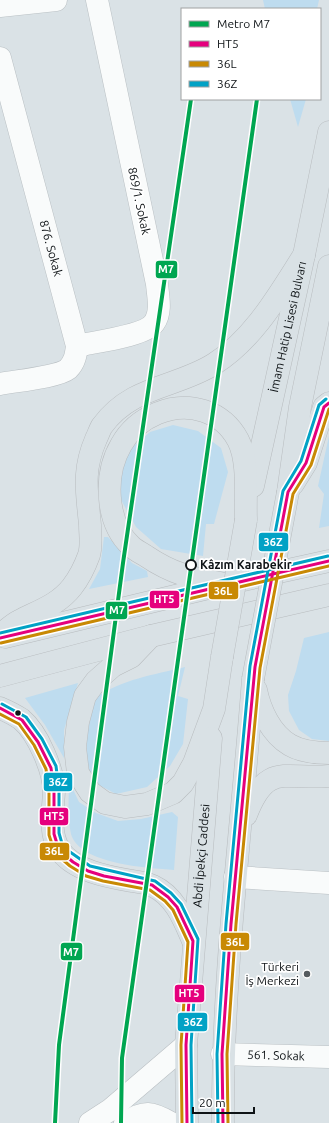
<svg xmlns="http://www.w3.org/2000/svg" width="329" height="1123" font-family="Ubuntu,sans-serif">
<rect width="100%" height="100%" fill="#dae2e6"/>
<path fill="#bedcef" d="M263 0H319L317 9H265Z
M290 99H306L298 127Z
M173 425 198 431 221 448 228 472 214 524H206L203 556 161 549 136 527 120 498 118 472 128 451 150 432Z
M329 436V526L319 528 324 494 318 486Z
M104 537H108L132 563 147 571 148 577 89 589 100 569Z
M329 632V741L312 739 299 730 289 711 288 695 296 671 304 638Z
M185 667 178 696 188 699 183 744 170 766 147 787 116 794 97 784 86 771 87 734 95 698C123 679 153 675 185 667Z
M78 683 64 730V758L45 725 25 698Z
M69 781 79 802 96 813 118 821 141 819 172 812 178 817 174 870C148 868 79 864 71 834 67 817 69 798 69 781Z"/>
<g fill="none" stroke-linecap="round" stroke-linejoin="round">
<defs>
<g id="minor">
<path d="M0 6 56 0"/>
<path id="s1" d="M0 58 77 346C76 354 75 362 68 369 58 377 15 381 0 384"/>
<path d="M77 346C93 342 145 336 154 323 162 312 158 296 157 284L97 0"/>
<path d="M235 877 329 883"/>
<path id="s2" d="M222 1054 329 1057"/>
<path d="M90 1123 110 1110 186 1045"/>
<path d="M125 1123C144 1110 152 1112 171 1123"/>
</g>
<g id="major">
<path d="M293 484 306 463 324 407 329 403"/>
<path id="s3" d="M253 486 304 255 329 132"/>
<path d="M288 492 300 407 329 266"/>
<path d="M225 584C193 578 174 575 146 556 141 553 135 550 131 546 105 522 104 474 121 445 137 416 174 401 204 411 219 416 230 425 238 440 249 461 245 496 246 520"/>
<path d="M0 635C6 631 12 624 19 621 38 611 58 605 72 587 79 578 85 566 89 555 92 545 90 535 90 525 87 492 82 471 96 439 98 435 100 429 102 426 132 385 176 388 214 364 254 339 279 294 304 255"/>
<path d="M151 636 131 657 113 666 96 681 85 696 78 722 75 747 78 773 90 792 105 803 125 807 147 804 173 793 183 783 194 763 214 709 222 657"/>
<path d="M5 637 225 584 329 561"/>
<path d="M0 676 151 636 329 595"/>
<path d="M256 690C260 710 271 734 290 745 302 752 316 753 329 753"/>
<path d="M0 708C7 711 15 715 21 719 38 733 54 771 54 792 53 810 49 833 59 849 73 871 109 877 132 881 139 882 147 883 153 886 175 896 184 920 193 941"/>
<path d="M246 815C267 761 285 780 329 776"/>
<path id="s4" d="M187 1123 186 1045 211 738"/>
<path d="M223 1123C222 974 242 827 253 679"/>
</g>
</defs>
<use href="#minor" stroke="#bac0c4" stroke-width="23"/>
<use href="#major" stroke="#b8bcbf" stroke-width="23"/>
<use href="#minor" stroke="#f9fbfb" stroke-width="22"/>
<use href="#major" stroke="#d9e1e5" stroke-width="22"/>
<defs>
<path id="major-bridge" d="M222 657 246 520
M253 679 288 492"/>
</defs>
<use href="#major-bridge" stroke="#b8bcbf" stroke-width="23" stroke-linecap="butt"/>
<use href="#major-bridge" stroke="#d9e1e5" stroke-width="22"/>
<defs>
<path id="bus-1" d="M0 638 329 561
M0 708 22 720 38 742 51 768 54 790V834L59 850 73 862 88 871 104 876 152 885 168 897 177 907 193 941 186 1045 187 1123
M223 1123 222 1054 231 924 255 667 288 492 306 463 324 407 329 403"/>
<path id="bus-2" d="M1 643 329 566
M0 714 19 724 34 745 46 769 49 790V835L55 853 70 866 86 876 103 881 150 890 165 901 173 910 188 942 181 1045 182 1123
M228 1123 227 1054 236 924 260 668 293 494 311 465 329 409"/>
<path id="bus-3" d="M0 633 328 556
M2 704 26 717 42 739 56 766 59 790V833L63 847 90 866 155 881 171 893 181 904 198 939 191 1045 192 1123
M218 1123 217 1054 226 924 250 666 283 491 301 461 319 405 326 399"/>
</defs>
<use href="#bus-1" stroke="#fff" stroke-width="6"/>
<use href="#bus-2" stroke="#fff" stroke-width="6"/>
<use href="#bus-3" stroke="#fff" stroke-width="6"/>
<use href="#bus-1" stroke="#e5007d" stroke-width="3"/>
<use href="#bus-2" stroke="#c88904" stroke-width="3"/>
<use href="#bus-3" stroke="#01a2c5" stroke-width="3"/>
<defs>
<path id="metro-1" d="M55 1123 59 1045 123 563 191 99
M121 1123 122 1058 257 99"/>
</defs>
<use href="#metro-1" stroke="#fff" stroke-width="7"/>
<use href="#metro-1" stroke="#00a651" stroke-width="4"/>
</g>
<circle fill="#fff" stroke="#0e1316" stroke-width="2" cx="191" cy="565" r="5"/>
<circle fill="#0e1316" stroke="#fff" stroke-width="1.5" cx="18" cy="713" r="3.5"/>
<circle fill="#555b5f" stroke="#fff" stroke-width="1.5" cx="307" cy="974" r="4"/>
<g text-anchor="middle" stroke-width="3.5" stroke-linejoin="round" paint-order="stroke">
<g font-size="12" fill="#0e1316" stroke="#fff">
<text transform="translate(139 201) rotate(78)" y="4">869/1. Sokak</text>
<text dy="4" stroke="none"><textPath href="#s1" startOffset="197">876. Sokak</textPath></text>
<text dy="4" stroke="none"><textPath href="#s3" startOffset="163">İmam Hatip Lisesi Bulvarı</textPath></text>
<text dy="4" stroke="none"><textPath href="#s4" startOffset="268">Abdi İpekçi Caddesi</textPath></text>
<text dy="4" stroke="none"><textPath href="#s2" startOffset="54">561. Sokak</textPath></text>
</g>
<g font-size="12" font-weight="bold" fill="#0e1316" stroke="#fff" text-anchor="start">
<text x="200" y="569">Kâzım Karabekir</text>
</g>
<g font-size="12" fill="#0e1316" stroke="#fff" text-anchor="end">
<text x="299" y="971">Türkeri<tspan x="299" dy="14">İş Merkezi</tspan></text>
</g>
</g>
<g stroke="#fff" stroke-width="1.5">
<rect x="155" y="260" width="23" height="19" rx="4" fill="#00a651"/>
<rect x="258" y="532" width="31" height="20" rx="4" fill="#01a2c5"/>
<rect x="208" y="581" width="31" height="19" rx="4" fill="#c88904"/>
<rect x="149" y="590" width="31" height="19" rx="4" fill="#e5007d"/>
<rect x="105" y="601" width="23" height="19" rx="4" fill="#00a651"/>
<rect x="43" y="772" width="30" height="20" rx="4" fill="#01a2c5"/>
<rect x="39" y="807" width="30" height="19" rx="4" fill="#e5007d"/>
<rect x="39" y="842" width="31" height="19" rx="4" fill="#c88904"/>
<rect x="220" y="932" width="30" height="19" rx="4" fill="#c88904"/>
<rect x="60" y="942" width="23" height="19" rx="4" fill="#00a651"/>
<rect x="174" y="984" width="31" height="19" rx="4" fill="#e5007d"/>
<rect x="177" y="1012" width="31" height="20" rx="4" fill="#01a2c5"/>
</g>
<g font-size="11" text-anchor="middle" font-weight="bold" fill="#fff">
<text x="166" y="273">M7</text>
<text x="273" y="546">36Z</text>
<text x="223" y="595">36L</text>
<text x="164" y="603">HT5</text>
<text x="117" y="614">M7</text>
<text x="58" y="786">36Z</text>
<text x="54" y="820">HT5</text>
<text x="54" y="855">36L</text>
<text x="235" y="946">36L</text>
<text x="71" y="956">M7</text>
<text x="189" y="997">HT5</text>
<text x="193" y="1026">36Z</text>
</g>
<rect x="181" y="8" width="140" height="92" fill="#ffffff" stroke="#9fa1a2"/>
<rect x="189" y="21" width="20" height="6" fill="#00a651" stroke="#9fa1a2"/>
<text x="217" y="28" font-size="12" fill="#0e1316">Metro M7</text>
<rect x="189" y="41" width="20" height="6" fill="#e5007d" stroke="#9fa1a2"/>
<text x="217" y="48" font-size="12" fill="#0e1316">HT5</text>
<rect x="189" y="61" width="20" height="6" fill="#c88904" stroke="#9fa1a2"/>
<text x="217" y="68" font-size="12" fill="#0e1316">36L</text>
<rect x="189" y="81" width="20" height="6" fill="#01a2c5" stroke="#9fa1a2"/>
<text x="217" y="88" font-size="12" fill="#0e1316">36Z</text>
<path d="M193 1107v6h61v-6" fill="none" stroke="#0e1316" stroke-width="2"/>
<text x="199" y="1107" font-size="12" fill="#0e1316" stroke="#ffffff" stroke-width="3" paint-order="stroke">20 m</text>
</svg>
